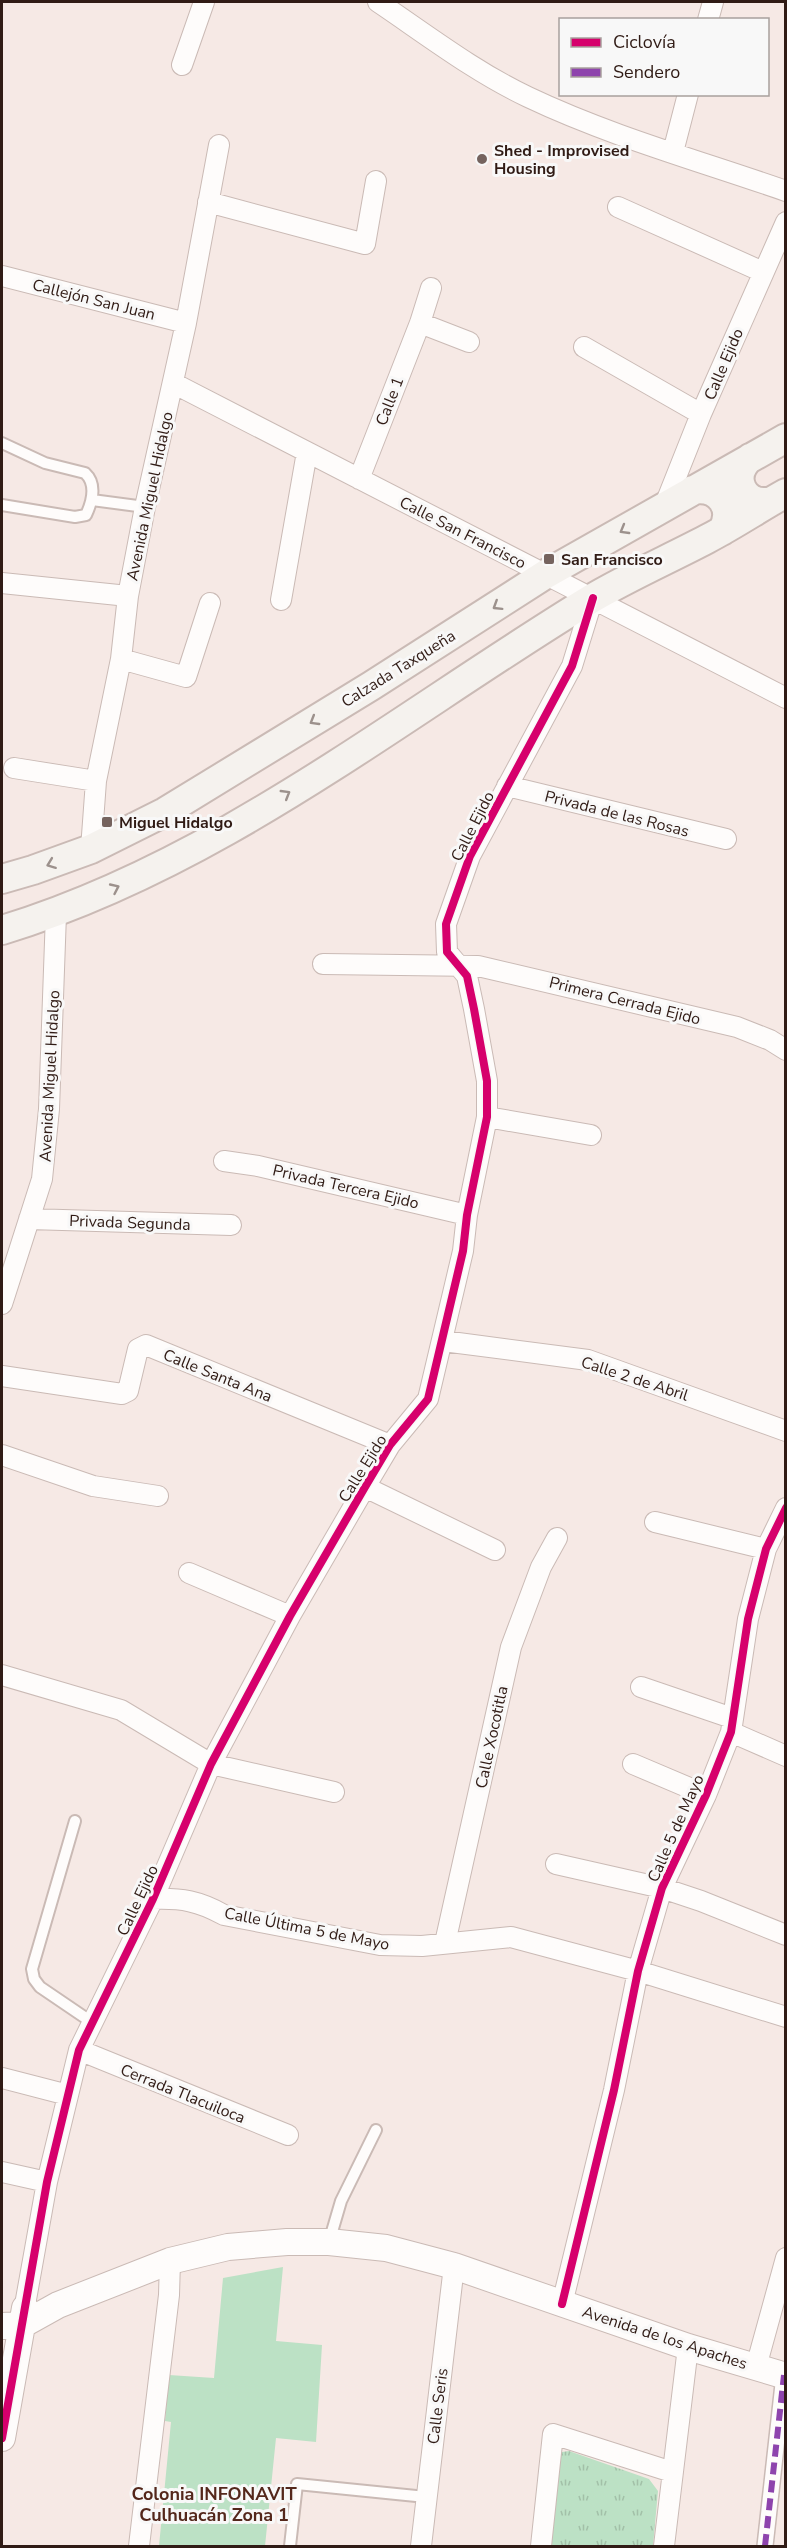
<svg xmlns="http://www.w3.org/2000/svg" width="787" height="2548" font-family="'Nunito Sans',sans-serif">
<defs>
<pattern id="park-tufts" width="24" height="20" patternUnits="userSpaceOnUse" patternTransform="scale(1.5)"><rect width="24" height="20" fill="#bce1c5"/><path d="M3 7l-1-3M5 7V3M7 7l1-3M15 17l-1-3M17 17v-4M19 17l1-3" fill="none" stroke="#a2c0a8"/></pattern>
</defs>
<rect width="100%" height="100%" fill="#f6e9e5"/>
<path fill="#bce1c5" d="M283 2267 276 2341 322 2345 316 2442 276 2438 265 2546H159L171 2422 165 2421 169 2375 214 2378 223 2278Z"/>
<path fill="url(#park-tufts)" d="M569 2451 649 2479 658 2491 653 2546H551L559 2457 562 2452Z"/>
<g fill="none" stroke-linecap="round" stroke-linejoin="round">
<defs>
<path id="service" d="M2 443 45 463 85 473C97 484 92 502 86 515L75 517 2 505
M92 500 145 507
M75 1821 32 1969 34 1979 40 1987 93 2023
M329 2242 341 2201 376 2130
M290 2546 297 2484 426 2497"/>
<path id="pedestrian" d="M765 2546 784 2375"/>
<path id="minor" d="M378 2C427 35 475 72 528 97 610 136 700 161 786 191
M708 20 713 2
M182 65 204 2
M673 152 688 94
M208 202 365 244 376 181
M618 207 763 272
M2 276 186 323
M420 323 469 342
M584 347 701 414
M173 383 786 698
M359 479 420 323 431 288
M664 507 701 414 786 222
M2 583 128 596
M281 600 307 452
M121 659 186 677 210 603
M14 768 96 781
M507 786 726 839
M91 849 96 781 121 659 128 596 145 507 186 323 219 145
M323 964 478 966 737 1027 770 1040 786 1050
M487 1117 591 1135
M224 1161 258 1166 467 1215
M29 1219 231 1225
M2 1304 42 1179 49 1109 56 914
M443 1341 588 1360 786 1431
M2 1376 122 1394 128 1391 138 1349 146 1345 390 1445
M2 1455 93 1486 158 1496
M365 1487 495 1550
M655 1522 766 1549
M189 1573 290 1616
M2 1675 121 1710 211 1764 334 1792
M641 1687 732 1718
M731 1732 786 1756
M633 1764 706 1795
M556 1864 662 1888 701 1901 786 1935
M153 1899C182 1898 199 1901 224 1915L380 1945 422 1946 511 1937 638 1971 786 2017
M445 1943 511 1647 541 1567 557 1538
M79 2050 288 2135
M2 2078 68 2095
M2 2172 47 2182
M562 2304 614 2090 638 1971 662 1888 706 1795 731 1732 748 1619 766 1549 786 1508
M25 2305 47 2182 79 2050 153 1899 211 1764 290 1616 365 1487 390 1445 428 1399 463 1251 467 1215 487 1117V1081L474 1009 467 976 447 952 446 924 470 856 572 666 593 598
M756 2367 786 2258
M139 2546 169 2295 170 2261
M421 2546 454 2266
M541 2546 553 2434 672 2472
M664 2546 688 2347"/>
<path id="tertiary" d="M2 2326 22 2325 58 2305 170 2261 228 2247 287 2242H329L386 2248 454 2266 688 2347 786 2376
M2 2438 25 2308"/>
<path id="secondary" d="M750 458C728 477 744 508 772 501
M693 490C719 485 736 509 722 531
M2 879 33 870 91 849 165 812 371 686 546 574 786 438
M2 930C219 864 399 716 591 599 628 577 669 559 707 539 734 525 759 508 786 493"/>
</defs>
<use href="#service" stroke="#cabab5" stroke-width="14"/>
<use href="#pedestrian" stroke="#cabab5" stroke-width="18"/>
<use href="#minor" stroke="#cabab5" stroke-width="22"/>
<use href="#tertiary" stroke="#cabab5" stroke-width="28"/>
<use href="#secondary" stroke="#cabab5" stroke-width="32"/>
<use href="#service" stroke="#fefcfb" stroke-width="10"/>
<use href="#pedestrian" stroke="#fefcfb" stroke-width="15"/>
<use href="#minor" stroke="#fefcfb" stroke-width="20"/>
<use href="#tertiary" stroke="#fefcfb" stroke-width="26"/>
<use href="#secondary" stroke="#f5f2ee" stroke-width="28"/>
<path stroke="#8e44ad" stroke-width="6" stroke-dasharray="12 6" stroke-linecap="butt" d="M765 2546 784 2375"/>
<defs>
<path id="cycleway" d="M562 2304 614 2090 638 1971 662 1888 706 1795 731 1732 748 1619 766 1549 786 1508
M2 2438 47 2182 79 2050 153 1899 211 1764 290 1616 365 1487 390 1445 428 1399 463 1251 467 1215 487 1117V1081L474 1009 467 976 447 952 446 924 470 856 572 666 593 598"/>
</defs>
<use href="#cycleway" stroke="#f8f8f8" stroke-width="11"/>
<use href="#cycleway" stroke="#d6006c" stroke-width="8"/>
</g>
<defs><path id="oneway-chevron" d="M-2-3.5L2.5 0L-2 3.5" fill="none" stroke-width="1.6" stroke-linecap="round" stroke-linejoin="round" transform="scale(1.5)"/></defs>
<g stroke="#9c918c">
<use href="#oneway-chevron" transform="translate(624 530) rotate(150)"/>
<use href="#oneway-chevron" transform="translate(497 606) rotate(148)"/>
<use href="#oneway-chevron" transform="translate(314 721) rotate(149)"/>
<use href="#oneway-chevron" transform="translate(286 794) rotate(-31)"/>
<use href="#oneway-chevron" transform="translate(51 864) rotate(159)"/>
<use href="#oneway-chevron" transform="translate(115 888) rotate(-25)"/>
</g>
<g fill="#75635e" stroke="#f8f8f8" stroke-width="2">
<circle cx="482" cy="159" r="6"/>
<rect x="543" y="553" width="12" height="12" rx="3"/>
<rect x="101" y="816" width="12" height="12" rx="3"/>
</g>
<g text-anchor="middle" stroke-width="6" stroke-linejoin="round" paint-order="stroke">
<g font-size="16" font-weight="bold" fill="#301b15" stroke="#f8f8f8" text-anchor="start">
<text x="494" y="156">Shed - Improvised<tspan x="494" dy="18">Housing</tspan></text>
<text x="561" y="565">San Francisco</text>
<text x="119" y="828">Miguel Hidalgo</text>
</g>
<g font-size="16" fill="#301b15" stroke="#f8f8f8">
<text transform="translate(94 299) rotate(14)" y="6">Callejón San Juan</text>
<text transform="translate(723 364) rotate(-67)" y="6">Calle Ejido</text>
<text transform="translate(389 401) rotate(-69)" y="6">Calle 1</text>
<text transform="translate(149 496) rotate(-78)" y="6">Avenida Miguel Hidalgo</text>
<text transform="translate(463 532) rotate(27)" y="6">Calle San Francisco</text>
<text transform="translate(398 668) rotate(-32)" y="6">Calzada Taxqueña</text>
<text transform="translate(617 813) rotate(14)" y="6">Privada de las Rosas</text>
<text transform="translate(472 826) rotate(-63)" y="6">Calle Ejido</text>
<text transform="translate(625 1000) rotate(14)" y="6">Primera Cerrada Ejido</text>
<text transform="translate(49 1076) rotate(-87)" y="6">Avenida Miguel Hidalgo</text>
<text transform="translate(346 1186) rotate(13)" y="6">Privada Tercera Ejido</text>
<text transform="translate(130 1222) rotate(2)" y="6">Privada Segunda</text>
<text transform="translate(218 1375) rotate(22)" y="6">Calle Santa Ana</text>
<text transform="translate(635 1378) rotate(18)" y="6">Calle 2 de Abril</text>
<text transform="translate(362 1468) rotate(-58)" y="6">Calle Ejido</text>
<text transform="translate(491 1737) rotate(-78)" y="6">Calle Xocotitla</text>
<text transform="translate(675 1828) rotate(-66)" y="6">Calle 5 de Mayo</text>
<text transform="translate(137 1900) rotate(-65)" y="6">Calle Ejido</text>
<text transform="translate(307 1928) rotate(11)" y="6">Calle Última 5 de Mayo</text>
<text transform="translate(183 2093) rotate(22)" y="6">Cerrada Tlacuiloca</text>
<text transform="translate(665 2337) rotate(18)" y="6">Avenida de los Apaches</text>
<text transform="translate(437 2406) rotate(-83)" y="6">Calle Seris</text>
</g>
<g font-size="18" font-weight="bold" fill="#54271b" stroke="#f8f8f8">
<text x="214" y="2500">Colonia INFONAVIT<tspan x="214" dy="21">Culhuacán Zona 1</tspan></text>
</g>
</g>
<rect width="787" height="2548" fill="none" stroke="#301b15" stroke-width="6"/>
<rect x="559" y="18" width="210" height="78" fill="#f8f8f8" stroke="#a8a09d" stroke-width="1.5"/>
<rect x="571" y="38" width="30" height="9" fill="#d6006c" stroke="#a8a09d" stroke-width="1.5"/>
<text x="613" y="48" font-size="18" fill="#301b15">Ciclovía</text>
<rect x="571" y="68" width="30" height="9" fill="#8e44ad" stroke="#a8a09d" stroke-width="1.5"/>
<text x="613" y="78" font-size="18" fill="#301b15">Sendero</text>
</svg>
